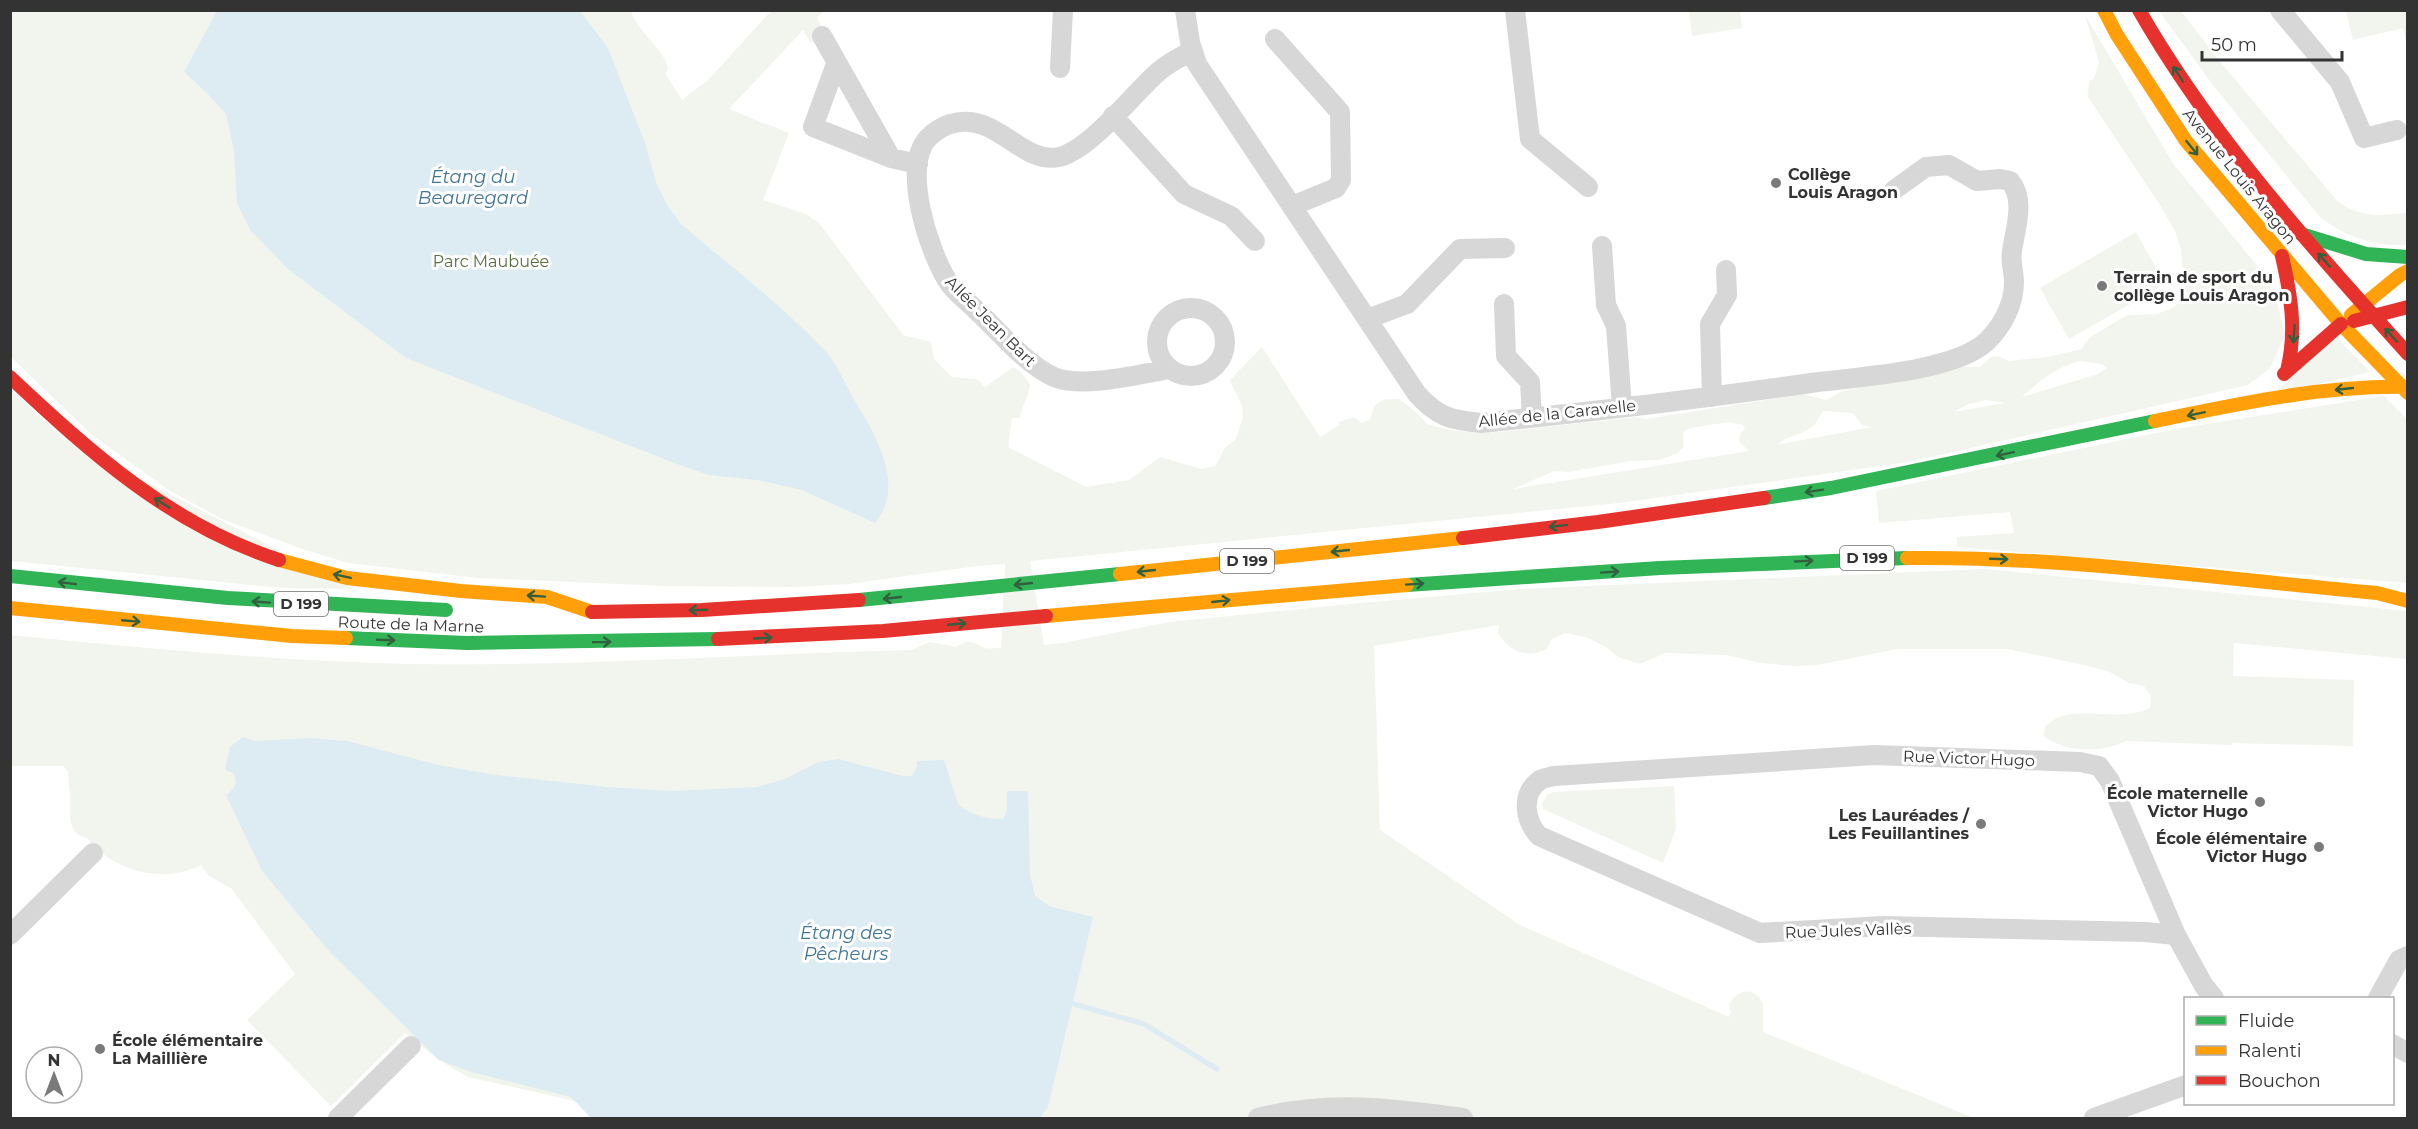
<svg xmlns="http://www.w3.org/2000/svg" width="2418" height="1129" font-family="Montserrat,sans-serif">
<rect width="100%" height="100%" fill="#fff"/>
<path fill="#f1f5ed" fill-rule="evenodd" d="M11 10 631 11C638 33 667 51 668 70L665 73 682 100 709 79 771 11H824L817 18 826 34 811 43 803 30 729 109 789 133 763 200 806 214 819 223 903 335 931 342 934 359 952 377 977 379 985 387 1013 367 1020 371 1030 384C1029 397 1022 405 1020 418H1012L1008 447 1086 487 1129 480 1160 457 1201 469 1215 466 1225 448 1236 439 1243 417 1242 406 1230 380 1262 347 1320 437 1339 425V422L1354 417 1361 423 1370 420 1374 407 1378 403 1386 399H1399L1417 413 1427 424 1449 430 1476 433 1502 432 1635 417 1646 419 1803 394 1826 400 1843 391 1960 367H1980L1991 357 1998 356 2009 361 2047 357 2082 349 2089 338 2127 315 2157 314 2173 308 2178 303 2181 295 2183 274 2181 249 2175 231 2160 205 2088 97 2089 81 2094 79 2099 62 2085 15 2174 165 2264 274 2277 302 2285 335 2270 368 2248 385 1909 462 1619 503 1030 561 1044 645 1063 643 1170 622 1361 603 1520 589 1985 569 2408 611 2407 659 2234 643 2233 676 2354 680 2353 746 2232 743V745L2126 741C2104 753 2064 753 2044 736L2045 726C2049 724 2053 720 2057 718 2080 707 2124 722 2150 708L2151 696 2144 686 2129 683 2110 672 2084 665 2008 649H1897L1818 665 1796 666 1762 663 1726 655 1665 653 1640 664 1618 657 1606 647 1586 637 1565 633 1552 639 1547 649C1524 659 1511 652 1498 633L1499 625 1374 646 1380 830 1520 925 1729 1017 1731 1012 1729 1005C1736 990 1754 985 1763 1003V1032L1974 1118H591L575 1101 468 1077 439 1060 405 1033 331 1106 247 1020 295 974 231 888 209 876 201 865C163 885 113 871 87 838 67 836 70 811 70 797 70 788 67 780 68 772L63 766H11L10 635C143 648 275 661 408 664 576 667 744 654 911 650L930 642 956 647C971 638 971 642 985 648 990 649 996 648 1001 648L1005 564 977 566 849 584 796 587 666 586 478 578 348 563 302 549 222 519 170 491 91 434 11 357ZM2079 361 2102 364 2107 368 2098 374 2022 397C2040 380 2056 368 2079 361ZM1986 400 2004 403 1954 412 1966 405ZM1823 411 1853 413 1862 425 1872 427 1777 445C1786 436 1801 435 1812 427 1817 423 1819 416 1823 411ZM1729 422 1743 425 1745 429 1740 434 1739 442 1749 451 1513 489 1554 471 1568 472 1631 461 1660 460 1676 454 1684 447 1683 432 1690 428Z
M1689 11H1740L1742 28 1692 36Z
M2159 11H2181L2217 58 2338 202C2365 219 2377 215 2407 213V245C2374 247 2345 237 2319 216L2213 85Z
M2346 11H2407V47L2403 28 2353 40Z
M2136 232 2165 284 2069 339 2040 288Z
M2335 336 2370 372 2273 395Z
M10 388 64 439 353 589 282 588 11 561Z
M2384 396 2407 419V583L1957 547V537L2014 533 2010 512 1879 523 1876 491 2175 429Z
M1674 786 1676 829 1663 863 1543 809 1542 804 1547 795 1554 792Z"/>
<path fill="#ddebf3" d="M217 11H580L608 48 645 143 657 185 667 205 681 224C729 265 781 304 825 351 836 362 843 380 851 394 872 430 908 483 875 523L802 490 757 480 709 475 677 464 406 358 288 269 251 231 237 203 234 150 226 114 207 93 184 72Z
M243 737 254 741 310 738 347 741 438 765 496 775 608 787 672 791 757 787 785 779 818 762 839 759 902 776H912L917 766V761L944 760 958 804C967 814 990 820 1003 819L1007 811V791H1028L1030 875 1035 896 1049 906 1093 917 1048 1107 1040 1118H591L571 1097 471 1072 439 1060 328 950 262 871 226 795C235 789 239 783 233 773L225 770 230 747Z"/>
<g fill="none" stroke-linecap="round" stroke-linejoin="round">
<path stroke="#ddebf3" stroke-width="5" d="M1074 1004 1144 1024 1217 1069"/>
<path stroke="#d7d7d7" stroke-width="20" d="M1185 10 1190 42 1197 64 1417 394C1438 417 1450 420 1481 423 1591 412 1701 399 1811 383 1856 377 1953 372 1986 342 2002 327 2014 305 2014 282 2014 272 2010 261 2012 251 2015 229 2026 200 2010 181L2000 179 1977 181 1949 165 1926 167 1894 190
M1515 10 1530 139 1588 187
M2280 10 2340 82 2364 138 2397 130
M822 36 891 158 918 164
M1275 39 1340 112 1341 180 1336 188 1292 206
M836 64 813 127 891 158
M1060 68 1063 10
M1113 116 1184 194 1231 216 1255 241
M1602 246 1606 305 1616 326 1622 407
M1504 304 1506 356 1530 382 1532 418
M1157 342a34 34 0 1 1 68 0a34 34 0 1 1-68 0Z
M1367 319 1407 304 1460 249 1505 248
M1170 369C1139 374 1083 389 1054 377 1026 365 998 330 975 309 966 300 953 291 947 280 929 251 901 167 928 138 935 131 941 127 950 124 997 110 1020 165 1059 157 1091 149 1132 95 1158 72 1168 63 1180 57 1192 51
M1712 397 1710 324 1727 295 1726 270
M10 935 93 853
M2176 935 2145 932 1883 926 1760 933 1539 836C1525 821 1520 794 1540 780 1544 778 1550 777 1554 776L1874 755 2080 762 2099 766 2110 781 2176 935 2204 986 2214 998
M2378 998 2399 960 2408 956
M2392 1044 2408 1053
M338 1118 411 1046
M1258 1118C1328 1100 1392 1108 1463 1118
M2094 1118 2186 1085"/>
<path stroke="#30b455" stroke-width="14" d="M2301 234 2366 254 2408 257
M1764 498 1831 488 2155 421
M10 576 228 598 446 610
M1407 585 1660 568 1907 558
M859 600 1120 574
M346 638 467 643 718 639"/>
<path stroke="#ff9f0a" stroke-width="14" d="M2104 10 2117 35 2186 141 2341 324
M2351 315 2400 275 2408 271
M2341 324 2408 393
M2155 421C2238 404 2323 385 2408 387
M1907 558C2061 556 2223 579 2377 593L2408 601
M279 560 347 578 461 591 547 597 592 612
M1120 574 1463 538
M10 608 292 636 346 638
M1046 616 1407 585"/>
<path stroke="#e5322d" stroke-width="14" d="M2139 10C2201 118 2280 211 2363 304
M2282 256C2291 296 2297 331 2287 371
M2363 304 2408 354
M2354 321 2408 307
M2284 374 2341 324
M10 377C91 453 171 525 279 560
M1463 538 1598 522 1764 498
M592 612 702 610 859 600
M718 639 883 631 1046 616"/>
</g>
<defs><path id="oneway-shaft" d="M-6 0H5M1.5-3L5.5 0L1.5 3" fill="none" stroke-width="1.6" stroke-linecap="round" stroke-linejoin="round" transform="scale(1.5)"/></defs>
<g stroke="#32603f">
<use href="#oneway-shaft" transform="translate(2178 74) rotate(-123)"/>
<use href="#oneway-shaft" transform="translate(2192 148) rotate(51)"/>
<use href="#oneway-shaft" transform="translate(2324 260) rotate(-131)"/>
<use href="#oneway-shaft" transform="translate(2294 334) rotate(94)"/>
<use href="#oneway-shaft" transform="translate(2391 335) rotate(-132)"/>
<use href="#oneway-shaft" transform="translate(2344 389) rotate(174)"/>
<use href="#oneway-shaft" transform="translate(2196 414) rotate(168)"/>
<use href="#oneway-shaft" transform="translate(2005 454) rotate(168)"/>
<use href="#oneway-shaft" transform="translate(1814 491) rotate(171)"/>
<use href="#oneway-shaft" transform="translate(162 503) rotate(-148)"/>
<use href="#oneway-shaft" transform="translate(1558 526) rotate(173)"/>
<use href="#oneway-shaft" transform="translate(1340 551) rotate(174)"/>
<use href="#oneway-shaft" transform="translate(1999 559) rotate(2)"/>
<use href="#oneway-shaft" transform="translate(1804 561) rotate(-3)"/>
<use href="#oneway-shaft" transform="translate(1146 571) rotate(174)"/>
<use href="#oneway-shaft" transform="translate(1610 572) rotate(-4)"/>
<use href="#oneway-shaft" transform="translate(342 576) rotate(-168)"/>
<use href="#oneway-shaft" transform="translate(67 583) rotate(-173)"/>
<use href="#oneway-shaft" transform="translate(1023 584) rotate(174)"/>
<use href="#oneway-shaft" transform="translate(1415 584) rotate(-4)"/>
<use href="#oneway-shaft" transform="translate(536 596) rotate(-176)"/>
<use href="#oneway-shaft" transform="translate(892 598) rotate(174)"/>
<use href="#oneway-shaft" transform="translate(1221 601) rotate(-6)"/>
<use href="#oneway-shaft" transform="translate(261 602) rotate(-176)"/>
<use href="#oneway-shaft" transform="translate(698 610) rotate(178)"/>
<use href="#oneway-shaft" transform="translate(131 621) rotate(5)"/>
<use href="#oneway-shaft" transform="translate(957 624) rotate(-5)"/>
<use href="#oneway-shaft" transform="translate(763 638) rotate(-3)"/>
<use href="#oneway-shaft" transform="translate(386 640) rotate(2)"/>
<use href="#oneway-shaft" transform="translate(602 642) rotate(-1)"/>
</g>
<g fill="#7a7a7a" stroke="#fff" stroke-width="2">
<circle cx="1776" cy="183" r="6"/>
<circle cx="2102" cy="286" r="6"/>
<circle cx="2260" cy="802" r="6"/>
<circle cx="1981" cy="824" r="6"/>
<circle cx="2319" cy="847" r="6"/>
<circle cx="100" cy="1049" r="6"/>
</g>
<g text-anchor="middle" stroke-width="6" stroke-linejoin="round" paint-order="stroke">
<g fill="#fff" stroke="#707070" stroke-width="1.5">
<rect x="1840" y="546" width="54" height="24" rx="4.5"/>
<rect x="1220" y="549" width="54" height="24" rx="4.5"/>
<rect x="274" y="592" width="54" height="24" rx="4.5"/>
</g>
<g font-size="15" font-weight="bold" fill="#333">
<text x="1867" y="563">D 199</text>
<text x="1247" y="566">D 199</text>
<text x="301" y="609">D 199</text>
</g>
<g font-size="16" font-weight="bold" fill="#333" stroke="#fff" text-anchor="start">
<text x="1788" y="180">Collège<tspan x="1788" dy="18">Louis Aragon</tspan></text>
<text x="2114" y="283">Terrain de sport du<tspan x="2114" dy="18">collège Louis Aragon</tspan></text>
<text x="2248" y="799" text-anchor="end">École maternelle<tspan x="2248" dy="18">Victor Hugo</tspan></text>
<text x="1969" y="821" text-anchor="end">Les Lauréades /<tspan x="1969" dy="18">Les Feuillantines</tspan></text>
<text x="2307" y="844" text-anchor="end">École élémentaire<tspan x="2307" dy="18">Victor Hugo</tspan></text>
<text x="112" y="1046">École élémentaire<tspan x="112" dy="18">La Maillière</tspan></text>
</g>
<g font-size="16" fill="#333" stroke="#fff">
<text transform="translate(2240 176) rotate(51)" y="6">Avenue Louis Aragon</text>
<text transform="translate(991 321) rotate(45)" y="6">Allée Jean Bart</text>
<text transform="translate(1557 413) rotate(-6)" y="6">Allée de la Caravelle</text>
<text transform="translate(411 624) rotate(2)" y="6">Route de la Marne</text>
<text transform="translate(1969 758) rotate(2)" y="6">Rue Victor Hugo</text>
<text transform="translate(1848 930) rotate(-2)" y="6">Rue Jules Vallès</text>
</g>
<g font-size="16" fill="#56703f" stroke="#fff">
<text x="491" y="267">Parc Maubuée</text>
</g>
<g font-size="18" font-style="italic" fill="#3f7597" stroke="#fff">
<text x="473" y="183">Étang du<tspan x="473" dy="21">Beauregard</tspan></text>
<text x="846" y="939">Étang des<tspan x="846" dy="21">Pêcheurs</tspan></text>
</g>
</g>
<rect width="2418" height="1129" fill="none" stroke="#333333" stroke-width="24"/>
<rect x="2184" y="997" width="210" height="108" fill="#ffffff" stroke="#adadad" stroke-width="1.5"/>
<rect x="2196" y="1016" width="30" height="9" fill="#30b455" stroke="#adadad" stroke-width="1.5"/>
<text x="2238" y="1027" font-size="18" fill="#333333">Fluide</text>
<rect x="2196" y="1046" width="30" height="9" fill="#ff9f0a" stroke="#adadad" stroke-width="1.5"/>
<text x="2238" y="1057" font-size="18" fill="#333333">Ralenti</text>
<rect x="2196" y="1076" width="30" height="9" fill="#e5322d" stroke="#adadad" stroke-width="1.5"/>
<text x="2238" y="1087" font-size="18" fill="#333333">Bouchon</text>
<g transform="translate(54 1075)"><circle r="28" fill="#ffffff" stroke="#adadad" stroke-width="1.5"/>
<path d="M0-4.5L10 22L0 15L-10 22Z" fill="#7a7a7a"/>
<text y="-9" font-size="16" font-weight="bold" text-anchor="middle" fill="#333333">N</text>
</g>
<path d="M2202 51v9h140v-9" fill="none" stroke="#333333" stroke-width="3"/>
<text x="2211" y="51" font-size="18" fill="#333333" stroke="#ffffff" stroke-width="4.5" paint-order="stroke">50 m</text>
</svg>
